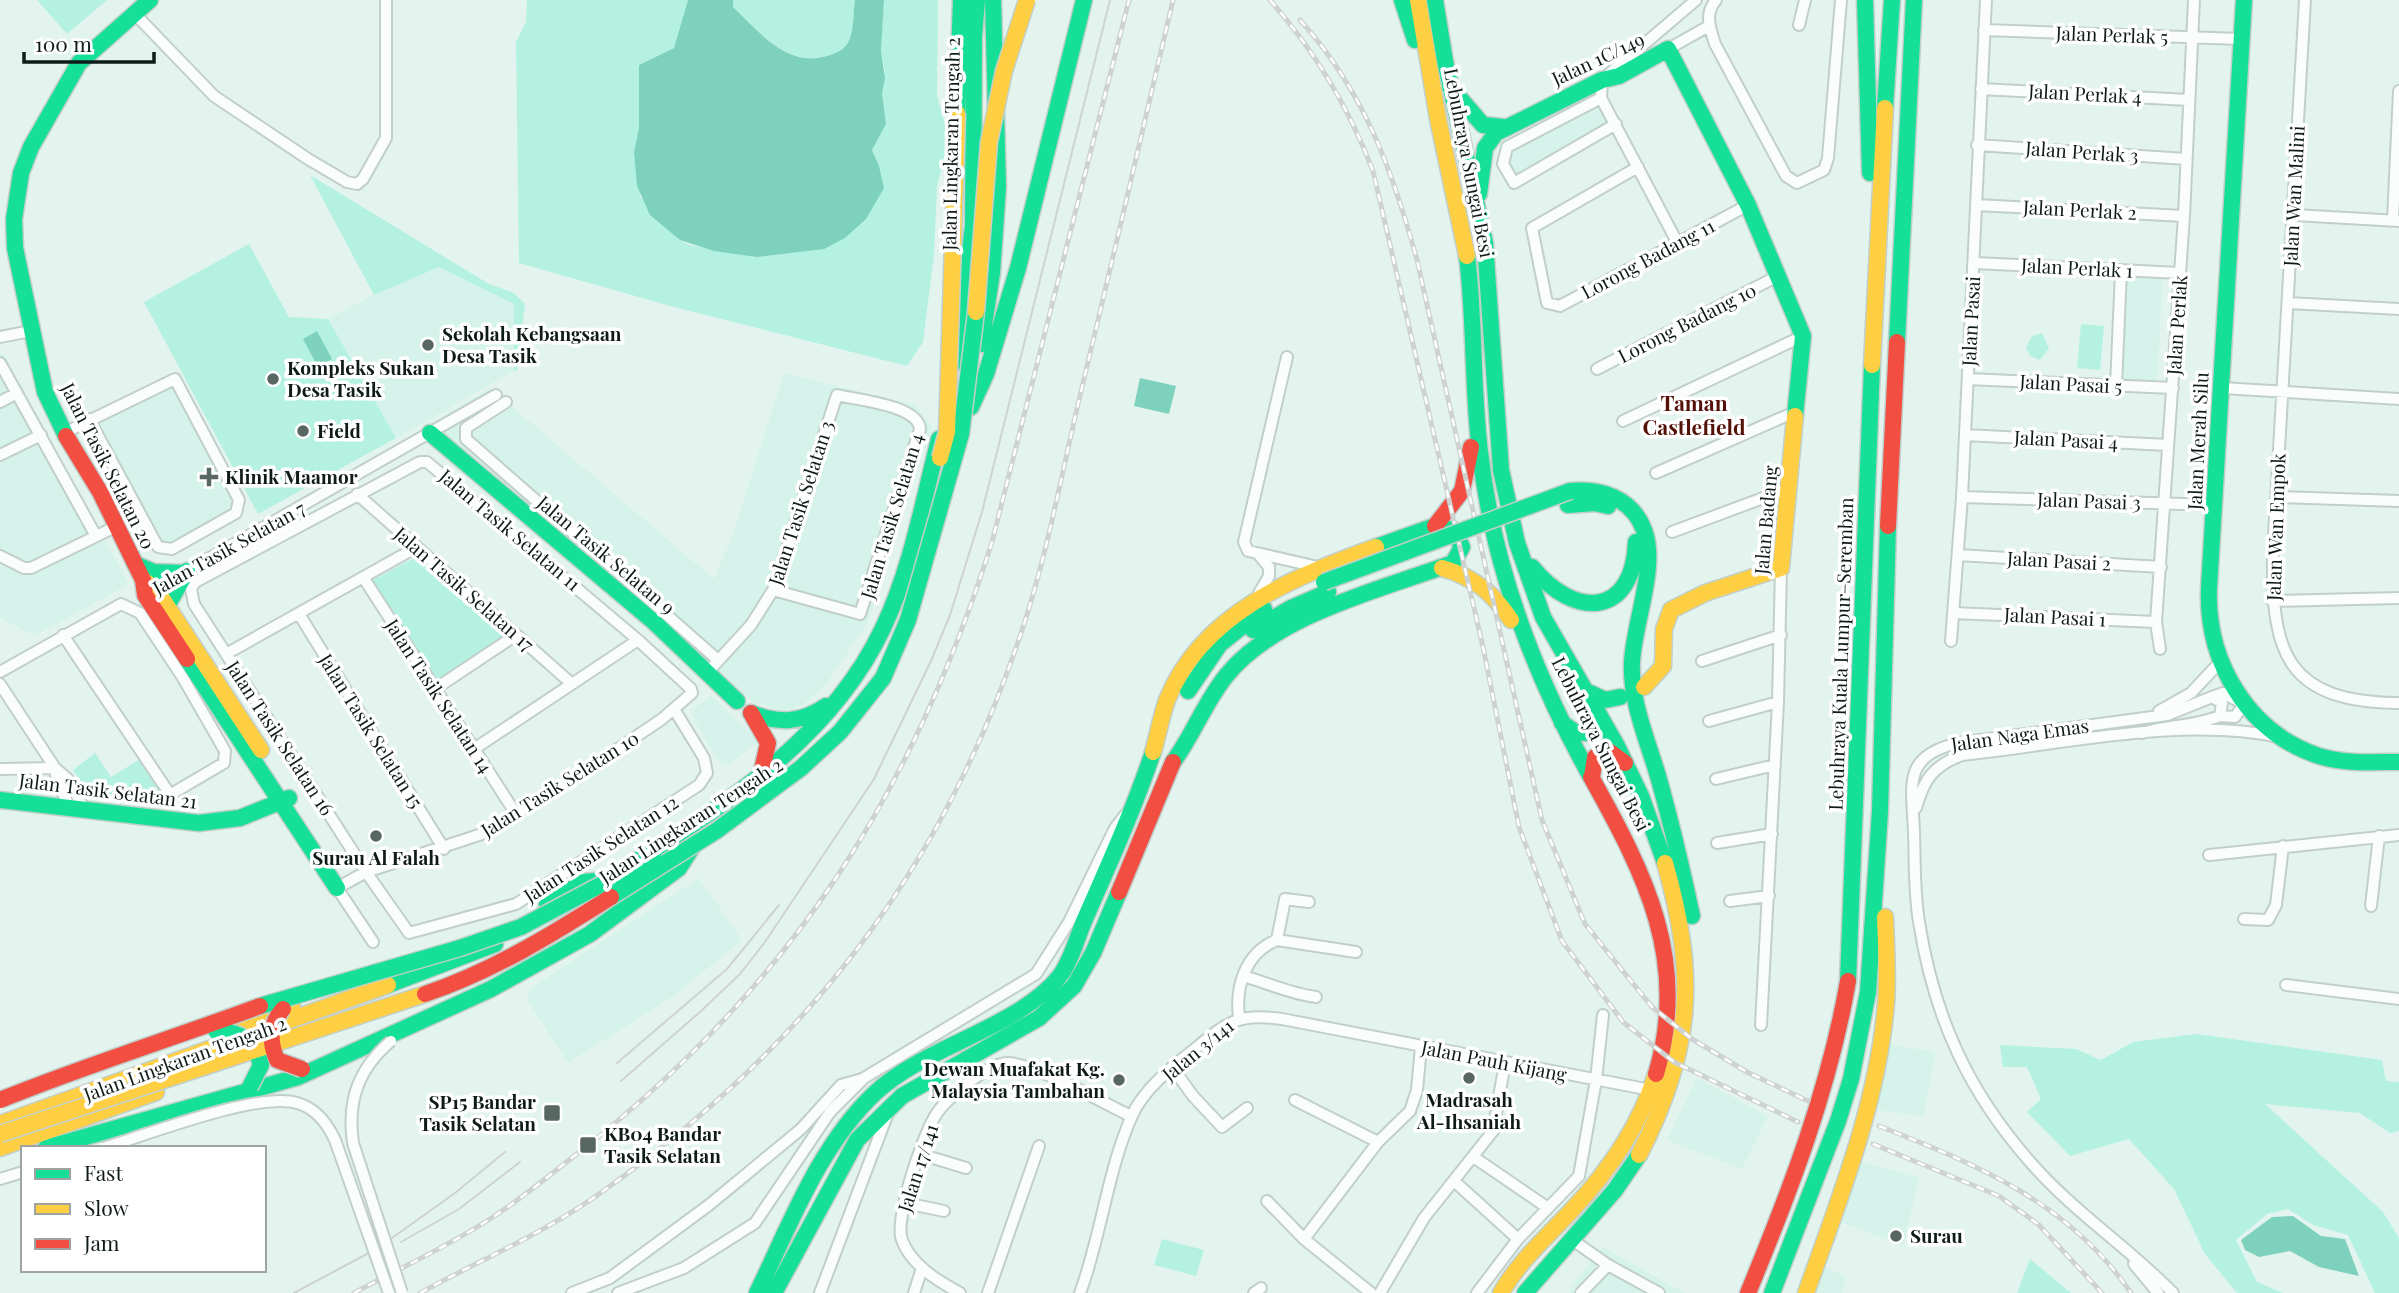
<svg xmlns="http://www.w3.org/2000/svg" width="2399" height="1293" font-family="'Playfair Display',serif">
<rect width="100%" height="100%" fill="#e3f4ef"/>
<path fill="#d5f3ea" d="M1599 102 1612 123 1515 178 1506 164 1510 148Z
M439 267 514 304V371L396 438 328 319 374 295Z
M2124 274 2163 276 2157 385 2119 383Z
M4 354 129 584 35 636 0 618V355Z
M784 373 915 405 932 427 868 622 827 683 803 705 781 711 752 701 432 423 490 388 714 579 732 537Z
M173 382 236 501 233 512 169 546 159 543 92 420Z
M711 695 759 741 728 765 718 761 693 718 694 709Z
M699 878 740 937V942L672 997 568 1063 528 1001 527 996 533 987Z
M1886 1044 1935 1052 1924 1116 1875 1110Z
M1697 1078 1768 1116 1742 1169 1667 1140Z
M1859 1161 1919 1178 1903 1246 1841 1222Z
M1603 1247 1684 1293H1570L1573 1284Z
M1821 1265 1846 1277 1842 1293H1811Z"/>
<path fill="#b4f1e1" d="M37 0H107L67 34Z
M527 0H688L674 48 639 65V128L634 152 640 196 680 240 690 245 757 257 804 251 879 166 872 150 886 124 882 93 885 71 881 51 884 0H938L937 95 949 139 937 186 934 255 923 342 907 366 674 307 519 263 516 42 526 22Z
M733 0H855C853 12 854 27 850 38 847 48 839 52 830 55 789 70 759 31 732 7Z
M310 175 489 284 514 293 525 304 517 371 514 370V304L439 267 374 295Z
M249 244 289 317 328 319 396 438 258 514 144 302Z
M2081 324 2104 326 2100 370 2077 368Z
M2042 333 2049 348 2040 360 2030 356 2026 347 2032 336Z
M416 557 510 635 435 683 369 582Z
M95 753 111 777 139 760 167 804 89 794 73 770Z
M2196 1034 2382 1060 2386 1081 2399 1082V1131L2390 1133 2360 1113 2265 1104 2383 1212 2399 1238V1293H2375L2348 1235 2313 1225 2288 1209 2267 1214 2236 1240 2257 1282 2283 1293H2237L2205 1254 2174 1189 2129 1139 2070 1156 2027 1112 2041 1099 2027 1067H2003L2000 1045 2076 1049 2101 1060 2133 1042Z
M1162 1239 1204 1250 1196 1276 1154 1265Z
M2030 1259 2071 1293H2017Z"/>
<path fill="#7dd1bd" d="M688 0H733V7C759 32 789 70 830 55 839 52 847 48 850 38 854 27 853 12 855 0H884L881 51 885 78 882 93 886 124 872 150 879 166 884 188 866 219 845 238 824 249 757 257 714 251 680 240 650 215 637 186 634 152 639 128V65L674 48Z
M317 331 332 359 318 367 303 339Z
M1140 378 1176 386 1169 414 1134 406Z
M2293 1216 2321 1236 2345 1239 2359 1276 2319 1267 2290 1251 2259 1257 2245 1250 2241 1240 2272 1217Z"/>
<g fill="none" stroke-linecap="round" stroke-linejoin="round">
<defs>
<path id="street" d="M1716 0C1704 14 1710 28 1715 44L1786 176 1797 183 1824 170 1828 158 1841 0
M2305 0 2273 553C2271 654 2287 702 2399 703
M134 13 214 96 308 159 347 182 357 184 363 179 386 138V0
M1799 25 1805 0
M1984 30 2241 39
M1668 49 1709 26
M1981 89 2189 100
M1601 98 1507 147 1503 164 1514 183 1616 124
M1977 145 2186 159
M1638 167 1532 228 1547 303 1560 306 1748 205
M1976 205 2184 216
M2294 215 2399 221
M2393 220 2399 91
M1677 242 1601 98 1602 80 1696 0
M1975 263 2180 273
M2288 303 2399 309
M0 337 31 331
M1287 357 1244 542 1248 551 1318 567
M0 363 96 536
M1597 369 1776 277
M1968 379 2173 388
M2116 386 2121 271
M2222 388 2399 399
M0 402 17 393
M506 402 466 428V439L718 660
M1623 421 1803 336
M64 433 175 379 239 500 236 513 172 549 158 547 89 419
M1965 435 2168 445
M0 455 41 435
M1656 473 1797 411
M357 494 572 684
M1962 497 2215 505
M2276 497 2399 501
M1672 532 1790 488
M1958 555 2161 567
M0 556 24 568H31L115 527
M363 577 516 814
M150 592 496 395
M1259 593 1269 576V567L1259 555
M2272 601 2399 598
M1953 613 2156 622
M299 614 444 849
M1951 641 1962 497 1986 0
M2160 649 2156 622 2184 216 2194 0
M226 654 417 547
M1702 661 1781 635
M0 672 121 604 140 613 183 678 225 751 224 763 173 793H169L63 635
M707 673 751 625 773 590 837 395C857 400 918 405 920 429L860 614 773 590
M0 684 55 768
M435 689 516 635
M2212 697 2223 693 2244 704 2235 717 2220 716
M2159 711 2191 693 2221 661
M1709 721 1778 702
M2142 733C2168 725 2196 726 2220 716L2222 703 2212 697 2167 715 1958 743C1902 756 1912 784 1914 832 1915 862 1914 893 1919 922 1934 1017 1968 1092 2032 1164 2074 1212 2129 1248 2173 1293
M474 749 638 640
M0 769 55 768
M1716 779 1775 765
M70 807 57 782 55 768 68 779 84 809
M1916 808C1924 779 1933 766 1962 755 2059 745 2183 716 2278 737
M1717 843 1772 834
M2209 855 2399 835
M1730 901 1769 896
M2371 906 2379 836
M2244 919 2268 920 2276 905 2283 846
M1277 940 1285 899 1309 902
M373 942 337 888 366 872 482 834 600 761 662 719 692 693 691 689 638 640 427 462H420L195 582 191 589 194 604 366 872 409 933 516 904 699 785 707 773 704 758 674 709
M1243 976C1268 983 1291 994 1316 997
M2286 985 2399 999
M1239 1017C1235 986 1246 952 1277 940L1356 952
M1761 1025 1778 702 1781 568
M1172 1067 1193 1096 1222 1127 1247 1108
M1295 1100 1378 1142
M920 1154 966 1168
M1475 1158 1548 1208
M0 1179 23 1172
M1454 1181 1518 1239
M1267 1201 1304 1239 1371 1293
M905 1203 944 1211
M1304 1239 1378 1142 1410 1111 1417 1090 1421 1047
M1571 1239 1608 1265 1659 1293
M2134 1264 2158 1293
M572 1293 610 1278 709 1205 801 1129 841 1085 862 1079
M618 1293 684 1268 755 1223 830 1112 864 1078 1036 974 1069 922 1115 828 1125 815
M820 1293 888 1113
M914 1293 922 1268
M960 1293C938 1281 911 1265 902 1240 894 1220 922 1138 934 1118 943 1100 989 1062 1009 1063 1040 1066 1101 1102 1131 1116
M988 1293 1039 1146
M1080 1293C1101 1237 1107 1173 1131 1118 1142 1090 1173 1066 1196 1048 1228 1021 1240 1013 1282 1019L1651 1090
M1254 1293 1261 1288
M1380 1293 1424 1218 1493 1131 1505 1063
M1477 1293 1518 1239 1579 1176 1596 1080 1603 1015
M1581 1293 1608 1265"/>
<path id="fast" d="M1402 0 1415 40
M1435 0 1445 61 1485 243 1501 470 1517 543 1543 617 1617 746 1641 796 1665 863
M1865 0 1870 173
M2244 0 2209 588C2206 661 2247 732 2319 756 2344 764 2372 762 2399 762
M1450 87 1483 125 1503 127
M1885 108 1892 0
M957 113 961 0
M1479 194 1485 148 1496 133 1602 80 1619 76 1668 49 1748 205 1803 336 1795 416
M1467 256C1475 321 1472 387 1480 452 1493 567 1535 677 1591 777
M1897 342 1914 0
M981 344 992 273 998 187 993 0
M956 362 973 226 974 36 977 0
M971 407 986 374 1018 268 1084 0
M430 433 654 622 737 701
M66 436 45 392 15 248 14 219 21 173 31 147 79 63 150 0
M1570 491C1601 488 1632 498 1644 530 1658 566 1634 622 1632 662 1630 700 1647 739 1658 776 1671 822 1682 869 1692 916
M1568 505 1595 503 1608 506
M135 564 154 572 184 573
M1532 567C1574 619 1633 618 1636 542
M167 606 187 571
M1253 630 1291 608 1328 592
M187 659 337 888
M1188 691 1220 644 1264 609
M1586 691 1605 700 1620 697
M751 713C779 724 801 723 826 706
M1562 723 1575 732 1589 733 1594 725V706
M1173 762C1193 735 1205 702 1226 676 1276 614 1380 590 1453 563L1462 547 1454 530 1435 526 1376 547
M0 800 199 823 240 818 289 798
M635 862C732 800 832 736 883 628 911 569 923 502 939 439
M547 904 584 882 607 880
M1848 981 1872 365
M388 985 495 944
M46 1148 298 1077 491 989 590 934 679 868 691 849
M757 1293C790 1225 819 1146 875 1093 925 1046 1016 1029 1059 977 1071 962 1077 937 1085 919 1109 864 1134 809 1153 752
M774 1293 857 1140 902 1096 1039 1018 1074 986 1093 953 1119 892
M1525 1293 1615 1190 1639 1155
M1772 1293 1838 1121 1851 1079 1868 992 1880 811 1888 526"/>
<path id="slow" d="M1418 0 1438 119 1467 256
M1872 365 1885 108
M1442 568C1474 577 1493 593 1511 620
M143 580 156 589 261 750
M1644 687 1663 666 1664 629 1671 610 1705 593 1781 568 1795 416
M1153 752C1158 735 1161 717 1167 700 1202 613 1294 577 1376 547
M224 1029 292 1006
M0 1124 388 985
M0 1148 156 1092
M1639 1155C1693 1050 1697 976 1665 863
M1501 1293C1519 1261 1546 1238 1571 1211 1608 1172 1640 1126 1656 1074
M1806 1293C1839 1200 1878 1103 1886 1003 1888 974 1886 946 1885 917"/>
<path id="jam" d="M66 436 100 492 143 580 145 595 187 659
M1435 526 1462 491 1471 447
M1888 526 1897 342
M751 713 768 743 760 779
M1591 777C1645 874 1690 961 1656 1074
M1592 777 1595 757 1603 752H1610L1625 763
M1119 892 1173 762
M1748 1293C1790 1191 1829 1090 1848 981"/>
</defs>
<use href="#street" stroke="#c1cfcb" stroke-width="14"/>
<use href="#fast" stroke="#c1cfcb" stroke-width="19"/>
<use href="#slow" stroke="#c1cfcb" stroke-width="19"/>
<use href="#jam" stroke="#c1cfcb" stroke-width="19"/>
<use href="#street" stroke="#fbfdfd" stroke-width="10"/>
<use href="#fast" stroke="#16e098" stroke-width="16"/>
<use href="#slow" stroke="#ffcf43" stroke-width="16"/>
<use href="#jam" stroke="#f24e42" stroke-width="16"/>
<path stroke="#ced2d1" stroke-width="2" d="M617 1063 727 969 779 905
M621 1081 701 1011 740 974 765 942 874 779 931 661 950 615 982 512 1110 0
M401 1242 459 1209 520 1162
M294 1293 378 1248 455 1193 505 1152"/>
<defs>
<path id="rail" d="M1270 0C1316 53 1348 106 1373 171L1483 647 1519 827 1562 941 1623 1022 1674 1062 1798 1122
M1300 20C1364 91 1392 169 1417 260L1542 820 1585 924 1652 1007 1692 1039 1747 1072 1808 1101
M1879 1126C1976 1164 2070 1203 2131 1293
M1873 1144 1999 1196 2038 1224 2102 1293
M354 1293C400 1268 449 1246 493 1217 524 1197 552 1173 582 1150 791 985 912 795 992 542L1129 0
M420 1293C482 1259 549 1231 606 1189 804 1048 938 875 1017 645 1045 566 1060 481 1079 400 1111 267 1142 133 1173 0"/>
</defs>
<use href="#rail" stroke="#ced2d1" stroke-width="5"/>
<use href="#rail" stroke="#fff" stroke-width="2.5" stroke-dasharray="8" stroke-linecap="butt"/>
<defs>
<path id="street-bridge" d="M391 1041C358 1069 347 1101 353 1143L402 1293
M103 1148C146 1135 259 1091 297 1103 316 1108 327 1123 335 1140L389 1293"/>
<path id="fast-bridge" d="M1324 582 1570 491
M611 897 716 831 801 768 840 732 883 678 908 620 961 434 976 312
M260 1006 460 948 521 927 653 857
M216 1031C241 1031 255 1041 261 1065L250 1087"/>
<path id="slow-bridge" d="M976 312 989 142 1004 71 1027 0
M940 458 947 432 957 113
M0 1134 425 994"/>
<path id="jam-bridge" d="M425 994C493 971 551 935 611 897
M283 1009C269 1025 269 1041 277 1060L302 1069
M0 1100C86 1065 174 1038 260 1006"/>
</defs>
<use href="#street-bridge" stroke="#c1cfcb" stroke-width="14" stroke-linecap="butt"/>
<use href="#fast-bridge" stroke="#c1cfcb" stroke-width="19" stroke-linecap="butt"/>
<use href="#slow-bridge" stroke="#c1cfcb" stroke-width="19" stroke-linecap="butt"/>
<use href="#jam-bridge" stroke="#c1cfcb" stroke-width="19" stroke-linecap="butt"/>
<use href="#street-bridge" stroke="#fbfdfd" stroke-width="10"/>
<use href="#fast-bridge" stroke="#16e098" stroke-width="16"/>
<use href="#slow-bridge" stroke="#ffcf43" stroke-width="16"/>
<use href="#jam-bridge" stroke="#f24e42" stroke-width="16"/>
</g>
<g fill="#596763" stroke="#fff" stroke-width="2.5">
<circle cx="428" cy="345" r="7"/>
<circle cx="273" cy="379" r="7"/>
<circle cx="303" cy="431" r="7"/>
<path d="M205.5 466.5h7v7h7v7h-7v7h-7v-7h-7v-7h7z"/>
<circle cx="376" cy="836" r="7"/>
<circle cx="1469" cy="1078" r="7"/>
<circle cx="1119" cy="1080" r="7"/>
<rect x="543" y="1104" width="18" height="18" rx="3.5"/>
<rect x="579" y="1136" width="18" height="18" rx="3.5"/>
<circle cx="1896" cy="1236" r="7"/>
</g>
<g text-anchor="middle" stroke-width="7" stroke-linejoin="round" paint-order="stroke">
<g font-size="19" fill="#0f1b18" stroke="#fff">
<text transform="translate(2112 35) rotate(2)" y="7">Jalan Perlak 5</text>
<text transform="translate(1598 59) rotate(-25)" y="7">Jalan 1C/149</text>
<text transform="translate(2085 94) rotate(3)" y="7">Jalan Perlak 4</text>
<text transform="translate(951 144) rotate(-89)" y="7">Jalan Lingkaran Tengah 2</text>
<text transform="translate(2082 152) rotate(4)" y="7">Jalan Perlak 3</text>
<text transform="translate(1469 163) rotate(79)" y="7">Lebuhraya Sungai Besi</text>
<text transform="translate(2294 196) rotate(-87)" y="7">Jalan Wan Malini</text>
<text transform="translate(2080 210) rotate(3)" y="7">Jalan Perlak 2</text>
<text transform="translate(1648 259) rotate(-28)" y="7">Lorong Badang 11</text>
<text transform="translate(2077 268) rotate(3)" y="7">Jalan Perlak 1</text>
<text transform="translate(1971 321) rotate(-87)" y="7">Jalan Pasai</text>
<text transform="translate(1687 323) rotate(-27)" y="7">Lorong Badang 10</text>
<text transform="translate(2177 325) rotate(-86)" y="7">Jalan Perlak</text>
<text transform="translate(2071 384) rotate(3)" y="7">Jalan Pasai 5</text>
<text transform="translate(2066 440) rotate(3)" y="7">Jalan Pasai 4</text>
<text transform="translate(2198 441) rotate(-87)" y="7">Jalan Merah Silu</text>
<text transform="translate(108 466) rotate(63)" y="7">Jalan Tasik Selatan 20</text>
<text transform="translate(2089 501) rotate(2)" y="7">Jalan Pasai 3</text>
<text transform="translate(801 503) rotate(-72)" y="7">Jalan Tasik Selatan 3</text>
<text transform="translate(892 516) rotate(-73)" y="7">Jalan Tasik Selatan 4</text>
<text transform="translate(1766 520) rotate(-85)" y="7">Jalan Badang</text>
<text transform="translate(2276 527) rotate(-88)" y="7">Jalan Wan Empok</text>
<text transform="translate(510 530) rotate(40)" y="7">Jalan Tasik Selatan 11</text>
<text transform="translate(229 548) rotate(-29)" y="7">Jalan Tasik Selatan 7</text>
<text transform="translate(606 555) rotate(40)" y="7">Jalan Tasik Selatan 9</text>
<text transform="translate(2059 561) rotate(3)" y="7">Jalan Pasai 2</text>
<text transform="translate(464 589) rotate(41)" y="7">Jalan Tasik Selatan 17</text>
<text transform="translate(2055 617) rotate(3)" y="7">Jalan Pasai 1</text>
<text transform="translate(1841 654) rotate(-88)" y="7">Lebuhraya Kuala Lumpur–Seremban</text>
<text transform="translate(439 696) rotate(57)" y="7">Jalan Tasik Selatan 14</text>
<text transform="translate(371 731) rotate(58)" y="7">Jalan Tasik Selatan 15</text>
<text transform="translate(2020 735) rotate(-8)" y="7">Jalan Naga Emas</text>
<text transform="translate(280 738) rotate(57)" y="7">Jalan Tasik Selatan 16</text>
<text transform="translate(1601 744) rotate(63)" y="7">Lebuhraya Sungai Besi</text>
<text transform="translate(560 784) rotate(-32)" y="7">Jalan Tasik Selatan 10</text>
<text transform="translate(108 791) rotate(7)" y="7">Jalan Tasik Selatan 21</text>
<text transform="translate(691 821) rotate(-33)" y="7">Jalan Lingkaran Tengah 2</text>
<text transform="translate(601 849) rotate(-33)" y="7">Jalan Tasik Selatan 12</text>
<text transform="translate(1198 1050) rotate(-39)" y="7">Jalan 3/141</text>
<text transform="translate(185 1059) rotate(-20)" y="7">Jalan Lingkaran Tengah 2</text>
<text transform="translate(1494 1061) rotate(11)" y="7">Jalan Pauh Kijang</text>
<text transform="translate(918 1168) rotate(-72)" y="7">Jalan 17/141</text>
</g>
<g font-size="19" font-weight="bold" fill="#0f1b18" stroke="#fff" text-anchor="start">
<text x="442" y="341">Sekolah Kebangsaan<tspan x="442" dy="22">Desa Tasik</tspan></text>
<text x="287" y="375">Kompleks Sukan<tspan x="287" dy="22">Desa Tasik</tspan></text>
<text x="317" y="438">Field</text>
<text x="225" y="484">Klinik Maamor</text>
<text x="376" y="865" text-anchor="middle">Surau Al Falah</text>
<text x="1105" y="1076" text-anchor="end">Dewan Muafakat Kg.<tspan x="1105" dy="22">Malaysia Tambahan</tspan></text>
<text x="1469" y="1107" text-anchor="middle">Madrasah<tspan x="1469" dy="22">Al-Ihsaniah</tspan></text>
<text x="536" y="1109" text-anchor="end">SP15 Bandar<tspan x="536" dy="22">Tasik Selatan</tspan></text>
<text x="604" y="1141">KB04 Bandar<tspan x="604" dy="22">Tasik Selatan</tspan></text>
<text x="1910" y="1243">Surau</text>
</g>
<g font-size="21" font-weight="bold" fill="#541107" stroke="#fff">
<text x="1694" y="411">Taman<tspan x="1694" dy="24">Castlefield</tspan></text>
</g>
</g>
<rect x="21" y="1146" width="245" height="126" fill="#ffffff" stroke="#9fa4a3" stroke-width="2"/>
<rect x="35" y="1169" width="35" height="10" fill="#16e098" stroke="#9fa4a3" stroke-width="2"/>
<text x="84" y="1181" font-size="21" fill="#0f1b18">Fast</text>
<rect x="35" y="1204" width="35" height="10" fill="#ffcf43" stroke="#9fa4a3" stroke-width="2"/>
<text x="84" y="1216" font-size="21" fill="#0f1b18">Slow</text>
<rect x="35" y="1239" width="35" height="10" fill="#f24e42" stroke="#9fa4a3" stroke-width="2"/>
<text x="84" y="1251" font-size="21" fill="#0f1b18">Jam</text>
<path d="M24 52v10h130v-10" fill="none" stroke="#0f1b18" stroke-width="3.5"/>
<text x="35" y="52" font-size="21" fill="#0f1b18" stroke="#ffffff" stroke-width="5" paint-order="stroke">100 m</text>
</svg>
